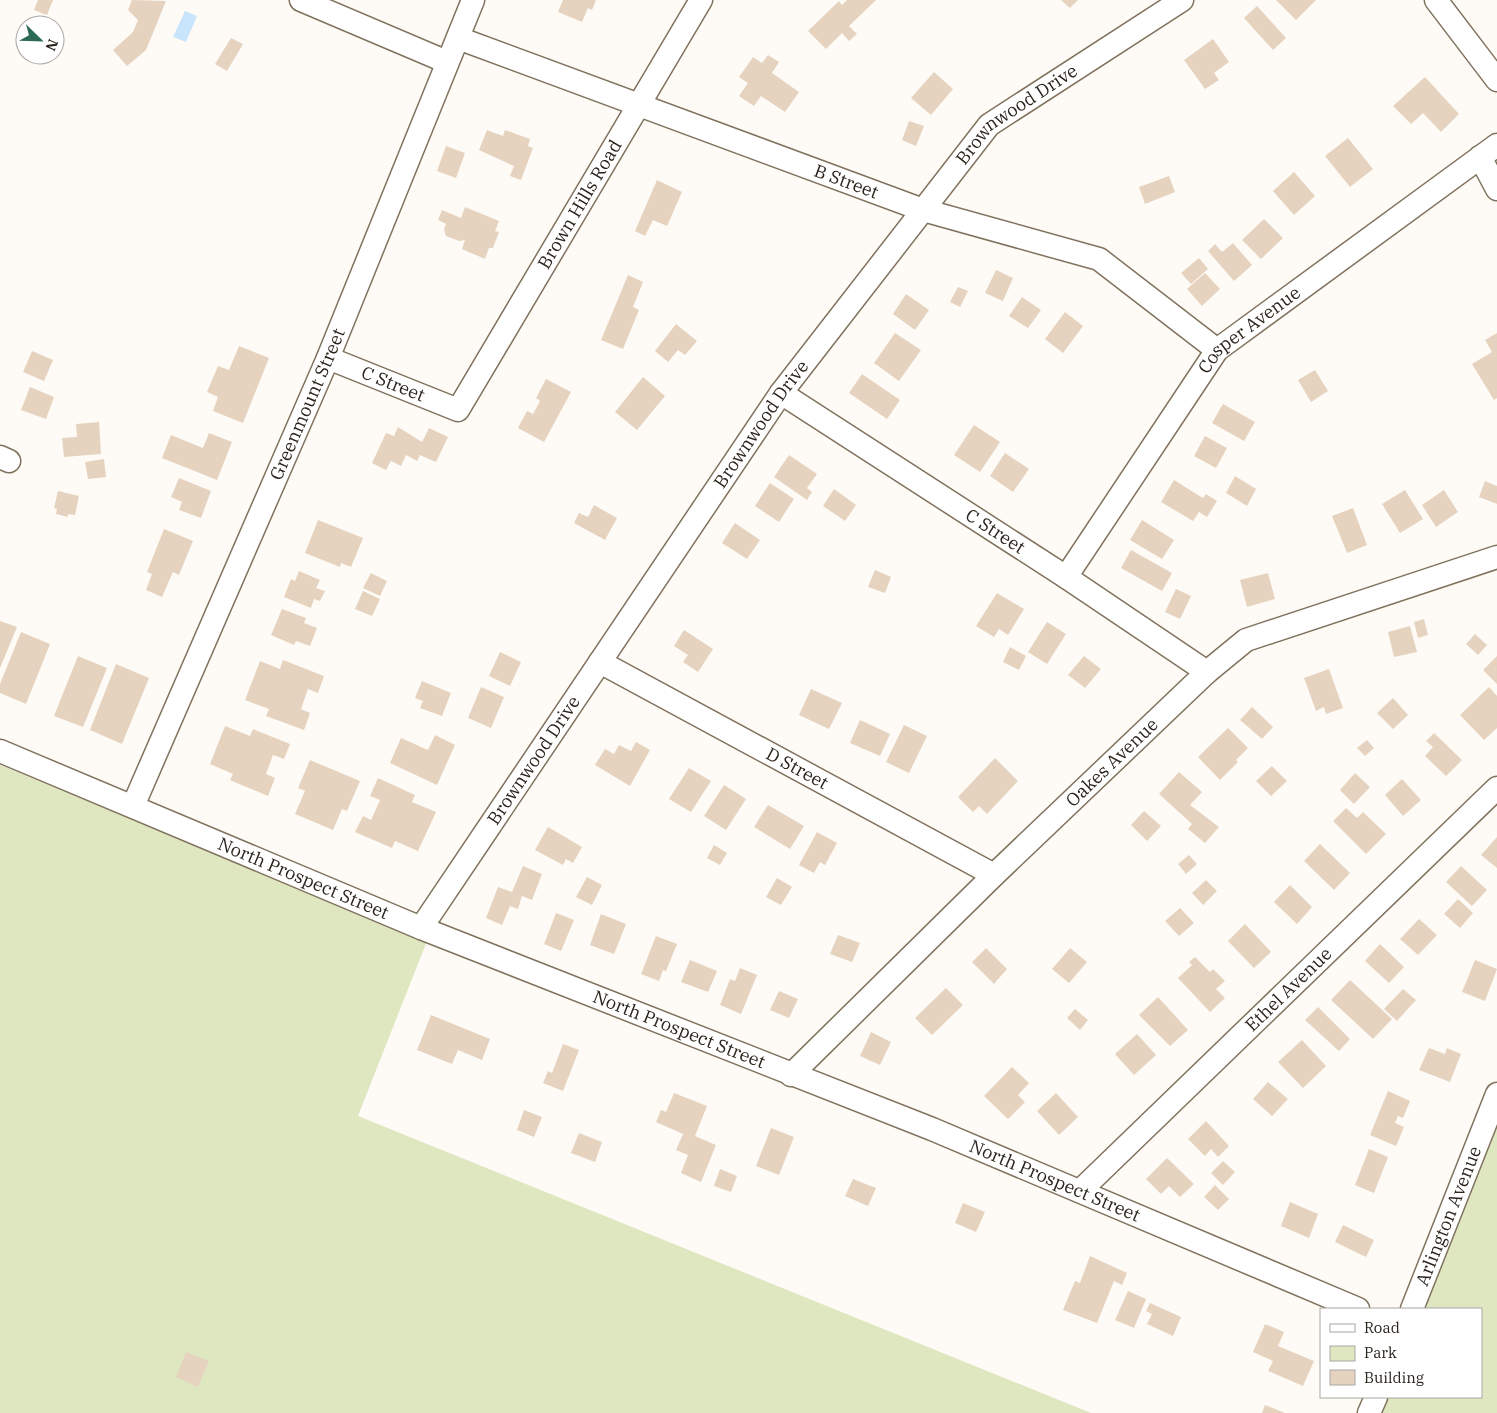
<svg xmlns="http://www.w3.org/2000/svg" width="1497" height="1413" font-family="'IBM Plex Serif',serif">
<rect width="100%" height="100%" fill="#fefbf6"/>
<path fill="#dfe7c1" d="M0 765 427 941 358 1116 1091 1413H0Z
M1497 1094V1413H1369L1376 1397H1481V1309H1412Z"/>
<path fill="#c9e5fb" d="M185 11 197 16 186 42 173 37Z"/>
<path fill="#e6d3bf" d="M38 0H53L47 15 34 10Z
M132 0 166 1 146 50 127 66 113 50 133 32 138 20 128 10Z
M563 0H596L592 10 588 8 582 22 558 12Z
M847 0H876L849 26 857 34 849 41 842 33 826 49 808 31 839 1 842 5Z
M1061 0H1078L1070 8Z
M1276 0H1316L1296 20Z
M1257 6 1286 38 1273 50 1244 18Z
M231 38 243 44 227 71 215 64Z
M1213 39 1229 62 1214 73 1219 80 1205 89 1184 60Z
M768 55 779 62 772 73 799 92 785 112 761 96 754 106 739 96 748 83 739 77 753 57 762 63Z
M934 72 953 89 931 115 911 98Z
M1425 77 1459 114 1441 132 1423 113 1411 124 1393 106Z
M909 121 924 126 916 146 902 140Z
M487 130 503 136 505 130 530 139 528 146 533 148 521 180 510 176 514 166 479 150Z
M1348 138 1373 169 1350 187 1325 156Z
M446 146 465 153 456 178 437 171Z
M1294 172 1315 196 1294 215 1273 191Z
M1169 176 1175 192 1145 204 1139 187Z
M657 180 682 192 667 226 653 220 645 236 635 231Z
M465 207 499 221 495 231 499 232 493 248H489L485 259 462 249 465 240 459 241 446 236 444 229 446 224 438 220 442 210 461 218Z
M1264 219 1283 238 1261 259 1242 240Z
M1233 243 1252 265 1234 281 1208 251 1215 244 1222 252Z
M1199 258 1208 269 1191 284 1181 273Z
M996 270 1013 278 1003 301 985 293Z
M1205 273 1220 289 1202 306 1187 289Z
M628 275 643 282 633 307 639 310 623 349 601 340Z
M958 287 968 291 960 307 950 302Z
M906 294 929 310 915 330 893 314Z
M1022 297 1041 310 1028 328 1009 316Z
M1065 312 1083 326 1063 353 1045 339Z
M676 324 697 341 685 355 678 350 668 362 655 351Z
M895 333 921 350 899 381 874 363Z
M1497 333V398L1494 400 1472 364 1492 352 1485 340Z
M239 346 269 358 243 423 213 411 218 397 207 392 218 366 229 370Z
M32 351 53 360 44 381 23 372Z
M1315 370 1328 391 1311 402 1298 380Z
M862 374 900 400 887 419 849 393Z
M643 377 665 396 637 430 615 412Z
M546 379 571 392 544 442 518 428 527 411 533 414 540 401 536 398Z
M30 387 54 397 46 419 21 410Z
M1223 404 1255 422 1244 441 1212 423Z
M99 422 101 454 64 457 62 438 77 437 76 424Z
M974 425 1000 442 980 472 954 455Z
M398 427 422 442 429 428 448 437 436 462 420 455 417 461 406 455 401 466 391 461 386 470 372 463 386 433 394 436Z
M209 433 232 442 217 480 162 458 171 435 203 448Z
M1205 436 1227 448 1216 468 1194 456Z
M1005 453 1029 469 1013 492 990 476Z
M789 455 817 474 807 488 812 492 807 500 774 477Z
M104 459 106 477 88 479 85 462Z
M1235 476 1256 489 1247 506 1226 493Z
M179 478 211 491 201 518 179 510 182 502 171 497Z
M1174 480 1203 498 1206 494 1217 501 1207 517 1199 512 1193 521 1161 502Z
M1485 481 1497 486V504L1479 497Z
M770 483 794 499 779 522 755 506Z
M834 489 856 505 845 521 823 506Z
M1405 490 1423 519 1400 533 1382 504Z
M1444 490 1458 512 1436 527 1422 505Z
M58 491 79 496 75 515 68 514V517L56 514 57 509 54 508Z
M594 505 617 518 605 540 574 523 579 513 588 517Z
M1353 508 1367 545 1347 553 1332 516Z
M318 520 363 538 351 567 341 563 340 567 305 553Z
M1142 520 1174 540 1162 559 1130 540Z
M735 523 760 540 747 559 722 543Z
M164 529 193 541 179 575 173 572 162 597 146 590 152 574 147 572Z
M1131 550 1172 573 1162 591 1121 568Z
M875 570 891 577 885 593 868 587Z
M299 571 320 580 316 588 325 591 320 601 314 599 311 608 284 597 291 579 295 581Z
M371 573 387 581 380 596 363 588Z
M1268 573 1275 599 1247 607 1240 580Z
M1176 589 1191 596 1180 619 1165 612Z
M363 591 380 599 372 616 355 609Z
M997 593 1024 609 1008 635 999 629 994 637 976 626Z
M282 609 306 618 304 623 317 628 310 646 296 641 294 645 271 635Z
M1424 619 1428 635 1418 638 1414 622Z
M0 621 17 627 0 668Z
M1047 622 1066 634 1047 664 1028 652Z
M1410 626 1417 652 1394 657 1388 632Z
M684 630 713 649 698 672 683 662 688 655 674 646Z
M21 632 50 644 26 704 0 693V684Z
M1475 634 1487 645 1478 655 1466 644Z
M1010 647 1026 656 1019 670 1003 662Z
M500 652 521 662 510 686 489 676Z
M78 656 107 668 83 727 54 716Z
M1084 656 1101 669 1085 688 1068 675Z
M1497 656V684L1483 670Z
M283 660 324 676 318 693 308 689 301 709 310 713 304 730 266 716 269 709 245 700 260 661 280 669Z
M116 664 149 678 122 744 90 730Z
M1329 669 1343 708 1326 714 1324 707 1316 711 1304 678Z
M422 681 451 693 442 716 420 708 423 701 415 698Z
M481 687 504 697 491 728 468 718Z
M1489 687 1497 696V728L1484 740 1460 715Z
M811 689 842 703 829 729 799 715Z
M1393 698 1408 715 1393 729 1377 713Z
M1252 707 1273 727 1262 739 1240 720Z
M860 720 890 734 880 756 850 743Z
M904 725 927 736 909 773 886 762Z
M225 726 250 736 253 729 290 744 284 759 273 755 266 774 275 778 268 796 230 780 233 774 210 764Z
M1228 728 1248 748 1236 760 1238 762 1220 780 1198 757Z
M1434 733 1462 760 1446 776 1425 756 1433 747 1426 741Z
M435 735 455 745 437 785 390 763 401 738 428 750Z
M1367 740 1374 748 1365 756 1357 748Z
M636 742 650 750 630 786 595 765 605 749 614 754 619 745 631 751Z
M995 758 1018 781 987 814 979 806 973 812 958 797Z
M310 760 360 781 347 811 342 809 333 830 295 814 305 791 298 788Z
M1272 766 1287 781 1271 796 1256 781Z
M689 768 711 781 691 812 669 799Z
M1179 772 1202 792 1190 805 1219 827 1205 843 1188 829 1192 824 1159 794Z
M1355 773 1370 787 1354 804 1340 790Z
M378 778 415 795 412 802 436 812 418 851 395 841 392 848 355 832 363 816 371 820 380 800 370 796Z
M1402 779 1421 800 1403 816 1385 795Z
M724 785 746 799 726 830 704 816Z
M768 805 804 826 790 849 754 827Z
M1346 808 1357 818 1363 812 1386 834 1366 854 1333 821Z
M1144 811 1161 826 1147 841 1131 825Z
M548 827 582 847 573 863 566 859 563 865 535 850Z
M817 832 837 843 825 865 820 862 814 873 799 865Z
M1497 837V868L1481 855Z
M1320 844 1350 873 1334 890 1304 861Z
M714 845 727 853 720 865 707 858Z
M1189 855 1197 864 1186 874 1178 864Z
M523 866 542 874 532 900 522 896 518 909 510 906 502 925 486 918 498 887 512 892Z
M1461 866 1487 890 1472 906 1446 882Z
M587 877 602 885 592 905 576 897Z
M777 878 792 887 781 905 766 897Z
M1206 880 1217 891 1203 905 1192 893Z
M1290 885 1312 907 1297 924 1274 902Z
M1458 899 1473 913 1460 928 1444 914Z
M1180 908 1194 923 1179 936 1165 921Z
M556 913 574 920 561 951 544 944Z
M601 914 626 924 614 954 590 945Z
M1419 919 1437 935 1418 955 1400 939Z
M1245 924 1271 952 1254 968 1228 941Z
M838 935 860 943 852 962 830 954Z
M656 936 677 944 666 971 663 970 659 981 641 974Z
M1380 944 1404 967 1389 983 1365 961Z
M986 948 1007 969 994 984 972 962Z
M1070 948 1087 962 1069 983 1052 969Z
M1195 957 1210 972 1213 969 1225 981 1216 989 1225 998 1210 1012 1178 978 1192 965 1189 962Z
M690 960 717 971 708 992 681 982Z
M1475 960 1497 969 1485 1001 1462 992Z
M740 968 757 975 741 1014 720 1005 730 979 735 981Z
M1350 980 1392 1019 1373 1039 1331 1000Z
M946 988 963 1005 932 1035 915 1018Z
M1403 989 1416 1000 1397 1021 1384 1009Z
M779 991 798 999 789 1018 770 1010Z
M1158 997 1188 1030 1170 1046 1139 1015Z
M1318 1007 1350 1039 1339 1051 1305 1020Z
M1075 1009 1088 1020 1080 1030 1067 1018Z
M431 1015 490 1039 482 1060 458 1050 452 1064 417 1050Z
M871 1032 891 1042 880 1065 860 1056Z
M1137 1034 1156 1055 1134 1075 1115 1054Z
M1302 1040 1326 1066 1303 1088 1278 1062Z
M563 1044 579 1050 563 1091 543 1083 548 1071 552 1073Z
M1429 1048 1445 1054 1447 1048 1461 1054 1450 1082 1419 1070Z
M1012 1067 1029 1083 1018 1095 1025 1102 1008 1119 984 1096Z
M1268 1082 1288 1099 1272 1116 1253 1099Z
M1388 1091 1410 1101 1403 1118 1398 1116 1395 1123 1404 1127 1396 1146 1370 1135Z
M674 1093 707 1106 695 1136 716 1145 701 1182 681 1173 688 1155 676 1150 683 1134 656 1122 661 1110 666 1112Z
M1056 1093 1078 1117 1059 1135 1037 1111Z
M524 1110 542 1117 534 1137 517 1130Z
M1206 1121 1229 1146 1218 1157 1211 1149 1205 1156 1188 1139Z
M771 1128 794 1137 779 1175 756 1166Z
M579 1133 602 1142 595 1162 571 1153Z
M1369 1149 1388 1157 1374 1193 1355 1185Z
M1167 1158 1194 1184 1180 1197 1169 1186 1161 1194 1146 1179Z
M1223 1161 1235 1172 1223 1185 1211 1173Z
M720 1169 737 1176 731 1192 714 1186Z
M853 1179 876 1188 868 1206 845 1196Z
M1215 1185 1229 1199 1218 1210 1204 1197Z
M1290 1202 1318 1214 1309 1238 1281 1226Z
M963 1203 985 1212 976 1232 955 1223Z
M1343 1225 1374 1240 1366 1257 1335 1242Z
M1090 1256 1127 1273 1122 1285 1114 1281 1097 1323 1063 1310 1075 1281 1080 1283Z
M1128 1291 1146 1299 1134 1328 1115 1320Z
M1150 1303 1181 1317 1173 1336 1147 1324 1152 1314 1146 1311Z
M1265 1324 1284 1332 1278 1346 1314 1361 1303 1386 1268 1371 1273 1361 1253 1352Z
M186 1352 209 1361 198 1387 176 1377Z
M1265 1405 1285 1413H1262Z"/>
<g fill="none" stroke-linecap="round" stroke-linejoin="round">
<defs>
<g id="minor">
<path d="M301 0 447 62"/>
<path d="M1436 0 1497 80"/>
<path id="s1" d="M458 38 923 210 1099 259 1217 350"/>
<path d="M1480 157 1497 189"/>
<path id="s2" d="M328 358 458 410 701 0"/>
<path id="s3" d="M781 393 1066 577 1207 672"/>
<path d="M0 457 9 461"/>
<path id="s4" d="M1066 577 1217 350 1497 145"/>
<path id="s5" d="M600 662 994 875"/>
<path id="s6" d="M0 751 421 928 932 1129 1358 1309"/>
<path id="s7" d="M133 806 328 358 473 0"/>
<path id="s8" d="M421 928 781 393 989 125 1182 0"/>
<path id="s9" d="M791 1075 994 875 1207 672 1246 640 1497 557"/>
<path id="s10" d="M1080 1191 1497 788"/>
<path id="s11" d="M1412 1309 1497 1094"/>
<path d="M1369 1413 1376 1397"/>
</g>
</defs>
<use href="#minor" stroke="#80725e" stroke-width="25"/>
<use href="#minor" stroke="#fff" stroke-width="22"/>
</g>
<g text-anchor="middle" stroke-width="5" stroke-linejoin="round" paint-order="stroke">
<g font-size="18" fill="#2a241c" stroke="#fff">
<text dy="6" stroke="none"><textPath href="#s8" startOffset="1012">Brownwood Drive</textPath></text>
<text dy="6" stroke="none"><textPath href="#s1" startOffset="414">B Street</textPath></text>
<text dy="6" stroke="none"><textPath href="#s2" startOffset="379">Brown Hills Road</textPath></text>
<text dy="6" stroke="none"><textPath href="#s4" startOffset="310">Cosper Avenue</textPath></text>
<text dy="6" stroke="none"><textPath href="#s2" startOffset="70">C Street</textPath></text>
<text dy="6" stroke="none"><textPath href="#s7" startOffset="438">Greenmount Street</textPath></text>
<text dy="6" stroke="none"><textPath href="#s8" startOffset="608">Brownwood Drive</textPath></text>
<text dy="6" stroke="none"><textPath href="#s3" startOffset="255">C Street</textPath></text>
<text dy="6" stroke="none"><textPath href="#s8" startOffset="202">Brownwood Drive</textPath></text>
<text dy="6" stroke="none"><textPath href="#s9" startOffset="448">Oakes Avenue</textPath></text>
<text dy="6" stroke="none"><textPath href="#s5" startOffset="224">D Street</textPath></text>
<text dy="6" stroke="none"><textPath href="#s6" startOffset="329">North Prospect Street</textPath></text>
<text dy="6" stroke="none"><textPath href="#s10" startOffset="290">Ethel Avenue</textPath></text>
<text dy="6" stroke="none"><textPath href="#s6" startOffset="734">North Prospect Street</textPath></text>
<text dy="6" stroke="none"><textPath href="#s6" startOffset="1139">North Prospect Street</textPath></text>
<text dy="6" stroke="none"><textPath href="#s11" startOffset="100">Arlington Avenue</textPath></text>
</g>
</g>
<rect x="1320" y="1308" width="162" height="90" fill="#ffffff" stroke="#aaa7a4"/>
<rect x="1330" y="1324" width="25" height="8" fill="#ffffff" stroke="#aaa7a4"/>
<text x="1364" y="1333" font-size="15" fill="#2a241c">Road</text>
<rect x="1330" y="1346" width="25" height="15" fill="#dfe7c1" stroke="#aaa7a4"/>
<text x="1364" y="1358" font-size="15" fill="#2a241c">Park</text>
<rect x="1330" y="1370" width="25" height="15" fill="#e6d3bf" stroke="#aaa7a4"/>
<text x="1364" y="1383" font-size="15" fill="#2a241c">Building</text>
<g transform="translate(40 40) rotate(113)"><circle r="24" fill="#ffffff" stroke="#aaa7a4"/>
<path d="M0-4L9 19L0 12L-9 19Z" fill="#2d6a56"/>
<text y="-8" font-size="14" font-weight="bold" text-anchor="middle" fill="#2a241c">N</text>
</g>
</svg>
